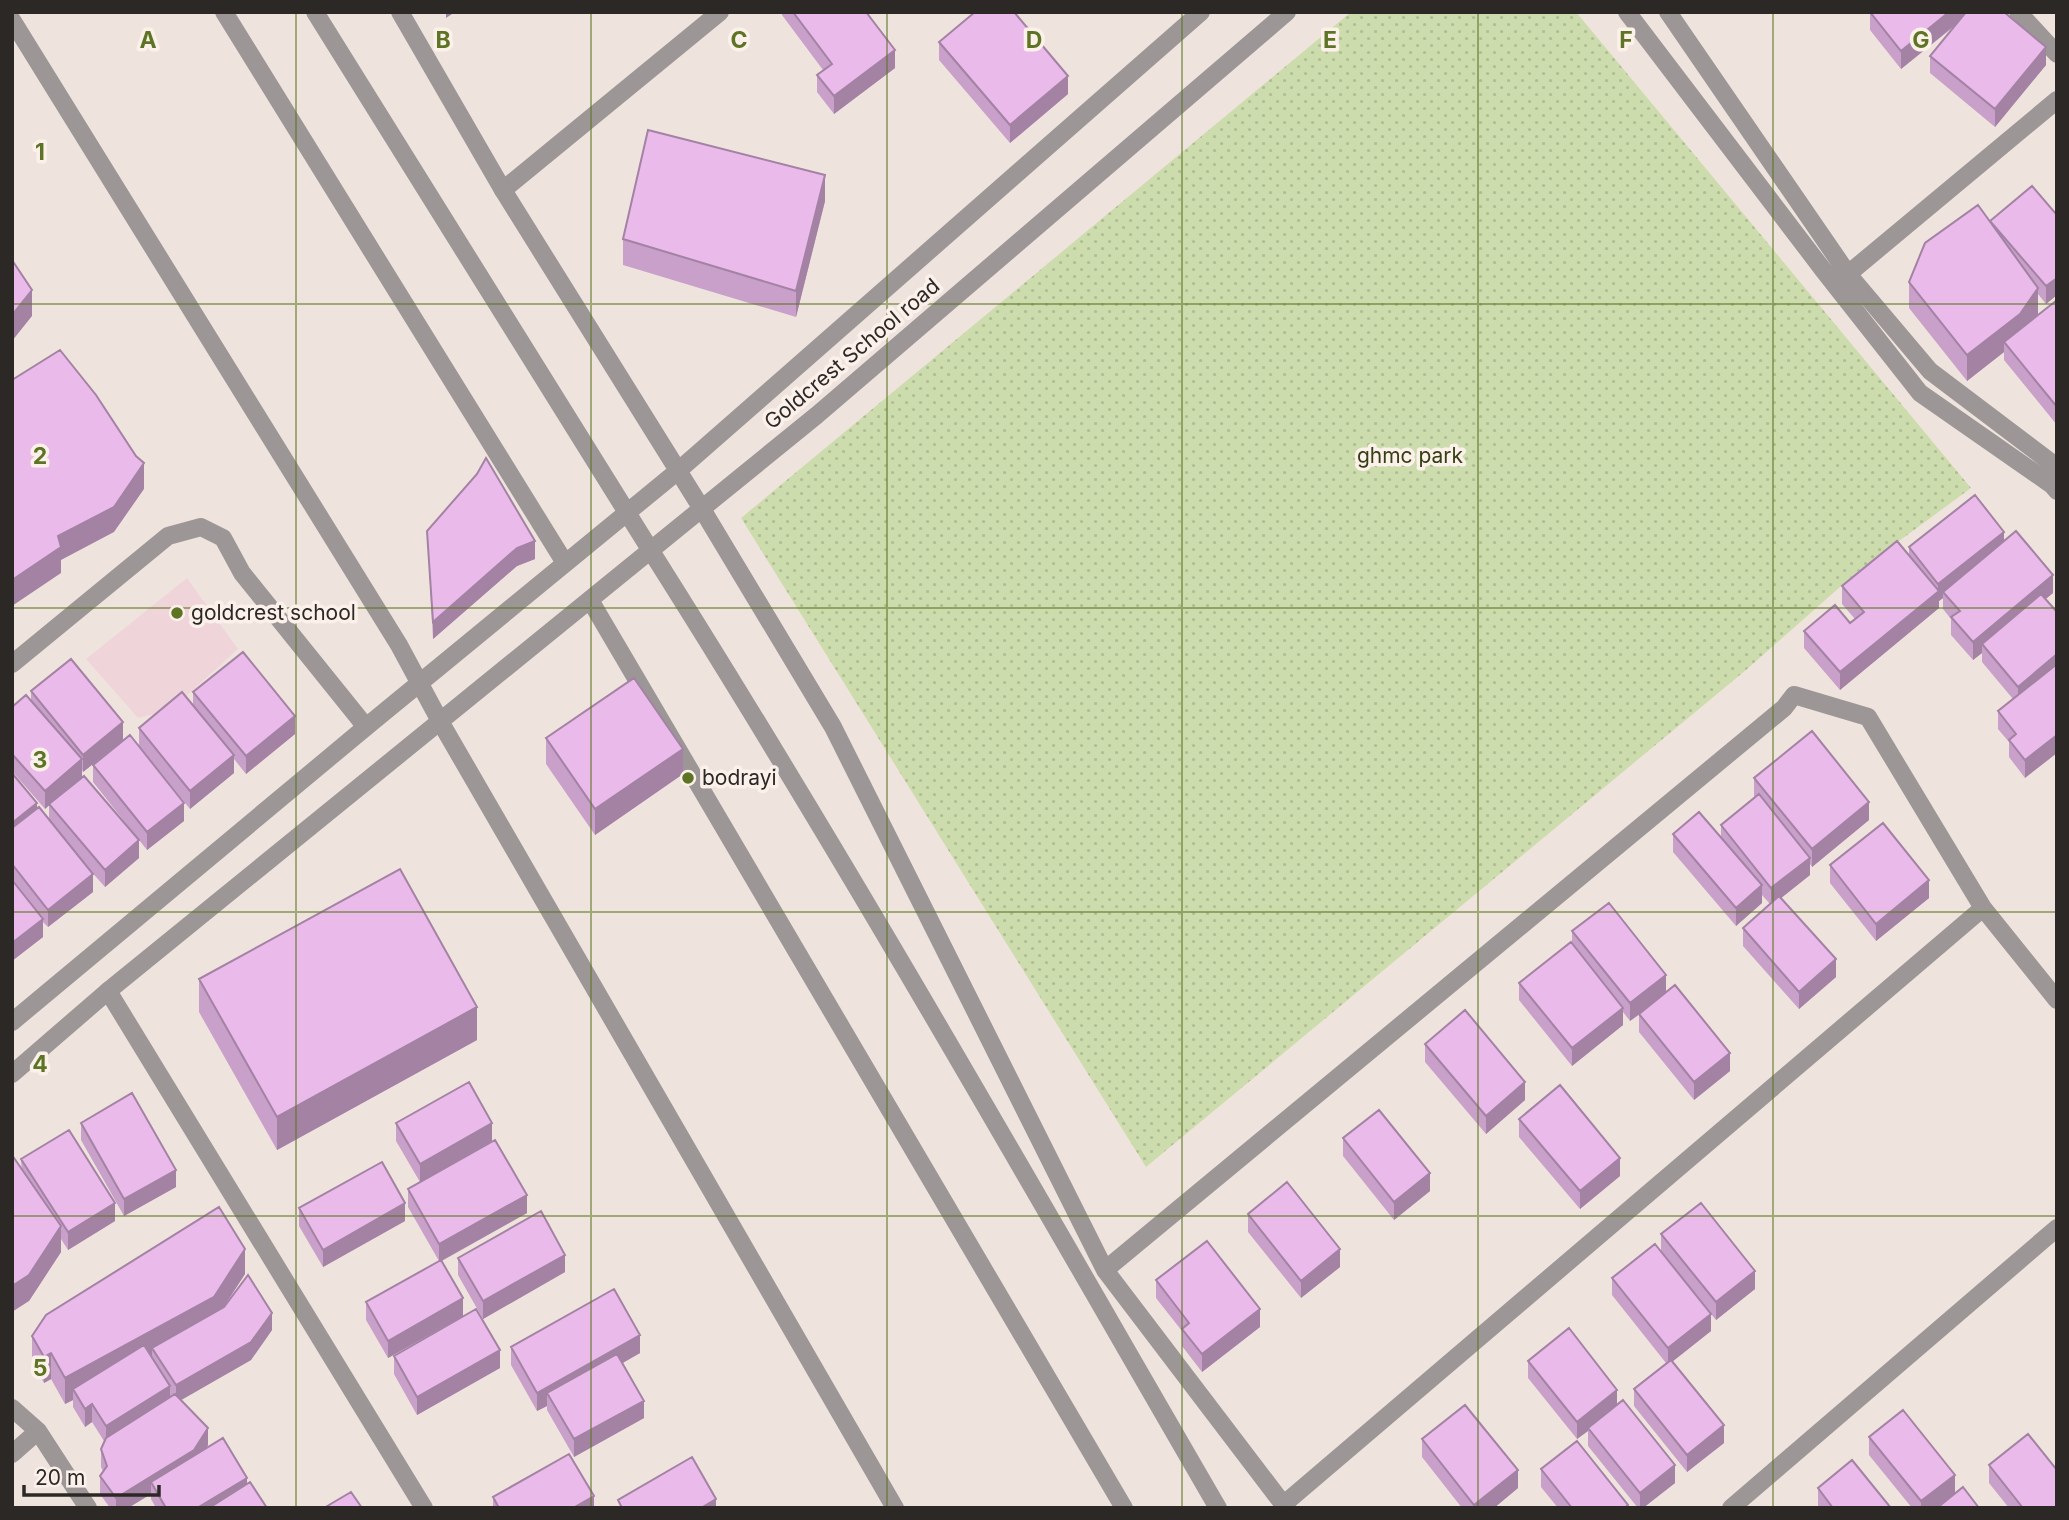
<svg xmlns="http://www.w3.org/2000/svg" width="2069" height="1520" font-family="Inter,sans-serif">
<defs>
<pattern id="park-dots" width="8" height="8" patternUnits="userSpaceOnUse" patternTransform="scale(1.75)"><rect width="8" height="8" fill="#cddcad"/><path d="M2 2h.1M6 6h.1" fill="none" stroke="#b0bd95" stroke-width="1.8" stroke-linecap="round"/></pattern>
</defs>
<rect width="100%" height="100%" fill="#efe4dd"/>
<path fill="#efd5da" d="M187 578 238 649 171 710 138 718 86 659Z"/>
<path fill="url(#park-dots)" d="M1351 12H1576L1971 488 1857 572 1746 670 1146 1167 741 518Z"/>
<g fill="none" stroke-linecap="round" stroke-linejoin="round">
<path stroke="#9c9696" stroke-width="18" d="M1627 12 1824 271 1920 393 2052 485 2057 491
M1668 12 1848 274 1930 371 2057 467
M2018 12 2057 54
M503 190 720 12
M1848 274 2057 100
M702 509 833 727 1105 1270 1286 1508
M651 551C849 864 1032 1187 1218 1508
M590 600 1124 1508
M12 664 168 536 201 527 223 538 242 573 366 727
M441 723 895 1508
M108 991 424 1508
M1105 1270 1784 708 1794 695 1868 717 1983 908 2057 1000
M12 1408 38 1431 88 1508
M12 1454 38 1431
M1284 1504 1983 908
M1731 1508 2057 1228"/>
<path stroke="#9c9696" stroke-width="18" d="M224 12 565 563
M315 12 651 551
M400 12 503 190 702 509
M12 20 399 645 441 723
M12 1022 366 727 679 470 1201 12
M12 1074 108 991 817 415 1287 12"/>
</g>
<path fill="#c8a0c9" d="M782 12H866L895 68 834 114 817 92V75L823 70 782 15Z
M1870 12H2004L2046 65 1995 127 1930 73V56L1956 25 1901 69 1870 30Z
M939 42 1068 94 1010 143 939 60Z
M825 201 796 317 623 265V239Z
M2057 215V295L2046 304 2038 294V314L2035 317 2057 300V425L2004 360V352L1967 381 1909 308V282L1990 222V221Z
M427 531 535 559 517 566 433 639Z
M2004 541 2053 593 2045 599 2025 778 2009 757V742L1998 729V711L2013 699 1982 662V653L1973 660 1951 635V619L1943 609V598L1939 601V608L1840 690 1804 648V631L1850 623 1855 619 1842 604V586L1909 554V547Z
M31 691 123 740 83 772 82 770V777L50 804 139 858 105 887 80 859 93 892 48 927 43 922V937L12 961V773L37 809 49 819V804L45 809 12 771V707L31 701Z
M193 692 295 734 246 774 234 759V773L190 809 145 753 184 821 147 850 93 782V765L139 745V728L193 705Z
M546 738 683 774 595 835 546 764Z
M1754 778 1869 820 1812 867 1810 864V875L1781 898 1836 977 1799 1009 1743 946V928L1770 904 1762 895V903L1736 926 1673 852V834L1721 837V825L1755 797 1754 796Z
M1830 865 1929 898 1876 941 1830 883Z
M1572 931 1666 992 1730 1071 1694 1100 1639 1032V1015L1630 1021 1623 1012V1025L1572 1066 1519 1000V983L1572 944Z
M199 979 477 1040 277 1150 199 1012Z
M1425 1044 1525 1100 1486 1134 1425 1062Z
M1519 1119 1620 1176 1580 1209 1519 1137Z
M81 1123 176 1187 124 1216 81 1140Z
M396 1123 492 1141 420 1182 396 1141Z
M1343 1138 1430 1191 1394 1220 1343 1156Z
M21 1159 115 1221 68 1250 61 1239V1252L29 1301Z
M408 1189 527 1213 442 1261 463 1316 388 1358 366 1320V1302L439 1261 408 1207Z
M299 1208 405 1221 323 1267 299 1226Z
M1248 1214 1340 1267 1301 1298 1248 1232Z
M1661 1234 1755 1289 1716 1320 1711 1314V1331L1672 1362 1724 1443 1687 1472 1634 1406V1389L1666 1363 1612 1295V1278L1661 1251Z
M458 1258 565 1272 483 1319 458 1275Z
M245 1274 226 1303 272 1330 251 1360 181 1400 208 1445 206 1448 247 1484 267 1508H156L151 1499V1494L128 1508H110L100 1494V1476L103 1471 101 1467V1449L104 1441 92 1422 85 1427 73 1407V1400L65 1404 51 1379 44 1383 32 1362V1336Z
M1156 1280 1260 1327 1202 1372 1182 1346V1331L1156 1298Z
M511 1347 640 1353 623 1363 644 1418 574 1457 547 1410V1406L537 1411 511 1365Z
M394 1356 500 1368 417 1415 394 1374Z
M1528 1361 1617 1405 1675 1483 1643 1508H1638L1588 1446V1431L1577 1439 1528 1378Z
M1869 1437 1936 1508H1912L1869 1455Z
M1422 1439 1518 1488 1494 1508H1462L1422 1457Z
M1989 1465 2057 1508H2009L1989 1483Z
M1541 1469 1628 1508H1558L1541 1487Z
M1818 1488 1891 1508H1819L1818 1506Z
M493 1497 594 1508H493Z"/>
<path fill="#a382a4" d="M446 12H455L446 18Z
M1949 12H1971L1901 69V51Z
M2046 47V65L1995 127V109Z
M895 50V68L834 114V96Z
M1068 76V94L1010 143V125Z
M825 175V201L796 317V291Z
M2057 278V295L2046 304V286Z
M2038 288V314L2020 340 2004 342V352L1967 381V355Z
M32 290V316L12 341V315Z
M144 463V489L114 532 61 560V573L12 606V580L58 536Z
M2004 532V550L1943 592V598L1939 601V608L1840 690V672L1938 592V584Z
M535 541V559L517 566 433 639V622L517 548Z
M2053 575V593L1986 649 1982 644V653L1973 660V642Z
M2057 654V672L2018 705V687Z
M295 716V734L246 774V756Z
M123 722V740L83 772V755Z
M2057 735V753L2025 778V760Z
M683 749V774L595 835V809Z
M234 755V773L190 809V791Z
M82 759V777L45 809V791Z
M1869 802V820L1812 867V849Z
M37 803V820L12 841V823Z
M184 803V821L147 850V832Z
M139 840V858L105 887V870Z
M1810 858V875L1771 906V888Z
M93 874V892L48 927V910Z
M1929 880V898L1876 941V924Z
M1762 885V903L1736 926V908Z
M43 919V937L12 961V943Z
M1836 959V977L1799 1009V992Z
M1666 975V993L1630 1021V1003Z
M477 1007V1040L277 1150V1117Z
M1623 1008V1025L1572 1066V1048Z
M1730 1053V1071L1694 1100V1082Z
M1525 1082V1100L1486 1134V1116Z
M492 1123V1141L420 1182V1164Z
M1620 1158V1176L1580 1209V1191Z
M176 1170V1187L124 1216V1199Z
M1430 1173V1191L1394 1220V1202Z
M527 1195V1213L439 1262V1244Z
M115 1203V1221L68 1250V1232Z
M405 1203V1221L323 1267V1250Z
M61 1226V1252L29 1301 12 1312V1286Z
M245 1249V1274L214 1322 152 1348V1356L78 1397 73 1389V1400L65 1404V1378Z
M1340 1249V1267L1301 1298V1281Z
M565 1255V1272L483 1319V1301Z
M1755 1271V1289L1716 1320V1302Z
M463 1298V1316L388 1358V1341Z
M1260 1309V1327L1202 1372V1354Z
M272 1313V1330L251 1360 176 1403V1385Z
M1711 1314V1331L1668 1365V1348Z
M640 1335V1353L553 1402 547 1393V1406L537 1411V1393Z
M500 1350V1368L417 1415V1397Z
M51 1353V1379L44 1383V1357Z
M170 1386V1404L106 1444V1426Z
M1617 1390V1408L1588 1428V1431L1577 1439V1422Z
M644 1401V1418L574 1457V1439Z
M92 1404V1422L85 1427V1409Z
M1724 1425V1443L1687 1472V1455Z
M208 1428V1445L194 1468 151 1482V1494L128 1508H116V1498Z
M1675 1465V1483L1643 1508H1640V1493Z
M1518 1470V1488L1494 1508H1474V1505Z
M1955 1475V1493L1936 1508H1921V1501Z
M247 1478V1495L226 1508H197Z
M594 1496V1508H573Z
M716 1499V1508H701Z"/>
<path fill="#e9baea" stroke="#a382a4" stroke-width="2" d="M793 12H866L895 50 834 96 817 75 832 64Z
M975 12H1014L1068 76 1010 125 939 42Z
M1870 12H1949L1901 51Z
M1966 12H2004L2046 47 1995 109 1930 56Z
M648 130 825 175 796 291 623 239Z
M2032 186 2057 215V278L2046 286 1990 221Z
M1978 205 2038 288 2020 314 1967 355 1909 282 1925 243Z
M12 260 32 290 12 315Z
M2057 300V407L2004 342Z
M60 350 96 395 136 456 144 463 114 507 58 536 61 547 12 580V380Z
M486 458 535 541 517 548 433 622 427 531 477 474Z
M1975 495 2004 532 1938 584 1909 547Z
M2016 531 2053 575 1973 642 1951 617 1960 611 1943 592Z
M1897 541 1939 591 1840 672 1804 631 1835 605 1850 623 1864 612 1842 586Z
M2041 594 2057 612V654L2018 687 1982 644Z
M243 652 295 716 246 756 193 692Z
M71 659 123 722 83 755 31 691Z
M2057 664V735L2025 760 2009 740 2016 734 1998 711Z
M634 678 683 749 595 809 546 738Z
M182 692 234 755 190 791 139 728Z
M26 695 82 759 45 791 12 754V707Z
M1812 731 1869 802 1812 849 1754 778Z
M130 735 184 803 147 832 93 765Z
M12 773 37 803 12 823Z
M84 776 139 840 105 870 49 804Z
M1759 794 1810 858 1771 888 1721 825Z
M39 807 93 874 48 910 12 864V828Z
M1699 812 1762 885 1736 908 1673 834Z
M1883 823 1929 880 1876 924 1830 865Z
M400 869 477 1007 277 1117 199 979Z
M12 880 43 919 12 943Z
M1779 896 1836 959 1799 992 1743 928Z
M1609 903 1666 975 1630 1003 1572 931Z
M1571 942 1623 1008 1572 1048 1519 983Z
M1675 985 1730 1053 1694 1082 1639 1014Z
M1465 1010 1525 1082 1486 1116 1425 1044Z
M469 1082 492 1123 420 1164 396 1123Z
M1560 1085 1620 1158 1580 1191 1519 1119Z
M132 1093 176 1170 124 1199 81 1123Z
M1379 1110 1430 1173 1394 1202 1343 1138Z
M69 1130 115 1203 68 1232 21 1159Z
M495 1140 527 1195 439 1244 408 1189Z
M12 1155 61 1226 29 1275 12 1286Z
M382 1162 405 1203 323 1250 299 1208Z
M1287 1182 1340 1249 1301 1281 1248 1214Z
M1701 1203 1755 1271 1716 1302 1661 1234Z
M219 1207 245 1249 214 1297 65 1378 51 1353 44 1357 32 1336 46 1315Z
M541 1211 565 1255 483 1301 458 1258Z
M1207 1241 1260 1309 1202 1354 1182 1329 1189 1323 1156 1280Z
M1655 1244 1711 1314 1668 1348 1612 1278Z
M441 1260 463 1298 388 1341 366 1302Z
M248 1275 272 1313 251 1342 176 1385 152 1348 224 1307Z
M614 1289 640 1335 537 1393 511 1347Z
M476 1309 500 1350 417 1397 394 1356Z
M1569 1328 1617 1390 1577 1422 1528 1361Z
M144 1345 170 1386 106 1426 92 1404 85 1409 73 1389Z
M617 1354 644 1401 574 1439 547 1393Z
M1671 1360 1724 1425 1687 1455 1634 1389Z
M175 1394 208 1428 194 1450 116 1498 100 1476 107 1466 101 1449 106 1438Z
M1623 1400 1675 1465 1640 1493 1588 1428Z
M1465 1405 1518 1470 1474 1505 1422 1439Z
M1903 1410 1955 1475 1921 1501 1869 1437Z
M2028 1434 2057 1470V1508H2023L1989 1465Z
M223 1438 247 1478 197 1508H166L151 1482Z
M1577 1441 1628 1505 1625 1508H1572L1541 1469Z
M569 1454 594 1496 573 1508H499L493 1497Z
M692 1457 716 1499 701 1508H622L618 1500Z
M1852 1460 1891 1508H1833L1818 1488Z
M250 1482 267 1508H209Z
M1963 1487 1979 1508H1937Z
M351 1492 362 1508H324Z"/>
<path fill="none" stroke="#5e7425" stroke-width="2" stroke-opacity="0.55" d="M296 12V1508M591 12V1508M887 12V1508M1182 12V1508M1478 12V1508M1773 12V1508M12 304H2057M12 608H2057M12 912H2057M12 1216H2057"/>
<g fill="#5e7425" stroke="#fcf1ea" stroke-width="2.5">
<circle cx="177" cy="613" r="7"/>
<circle cx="688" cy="778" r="7"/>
</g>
<g text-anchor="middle" stroke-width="7" stroke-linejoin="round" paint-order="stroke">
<g font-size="21" fill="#2c2826" stroke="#fcf1ea">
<text transform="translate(852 354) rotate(-40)" y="7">Goldcrest School road</text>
</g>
<g font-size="21" fill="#343f13" stroke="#fcf1ea">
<text x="1410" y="463">ghmc park</text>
</g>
<g font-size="21" fill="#2c2826" stroke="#fcf1ea" text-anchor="start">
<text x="191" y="620">goldcrest school</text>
<text x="702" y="785">bodrayi</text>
</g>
</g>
<g font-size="23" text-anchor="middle" font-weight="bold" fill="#5e7425" stroke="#fcf1ea" stroke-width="7" stroke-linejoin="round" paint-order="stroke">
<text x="148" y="48">A</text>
<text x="443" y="48">B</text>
<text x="739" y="48">C</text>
<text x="1034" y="48">D</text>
<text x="1330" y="48">E</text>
<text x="1626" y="48">F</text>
<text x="1921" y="48">G</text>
<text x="40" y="160">1</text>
<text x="40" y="464">2</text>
<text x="40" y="768">3</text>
<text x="40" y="1072">4</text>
<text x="40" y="1376">5</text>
</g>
<rect width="2069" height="1520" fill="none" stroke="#2c2826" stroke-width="28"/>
<path d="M24 1485v10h135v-10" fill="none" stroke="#2c2826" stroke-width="3.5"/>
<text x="35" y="1485" font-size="21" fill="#2c2826" stroke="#fcf1ea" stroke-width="5" paint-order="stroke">20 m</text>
</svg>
